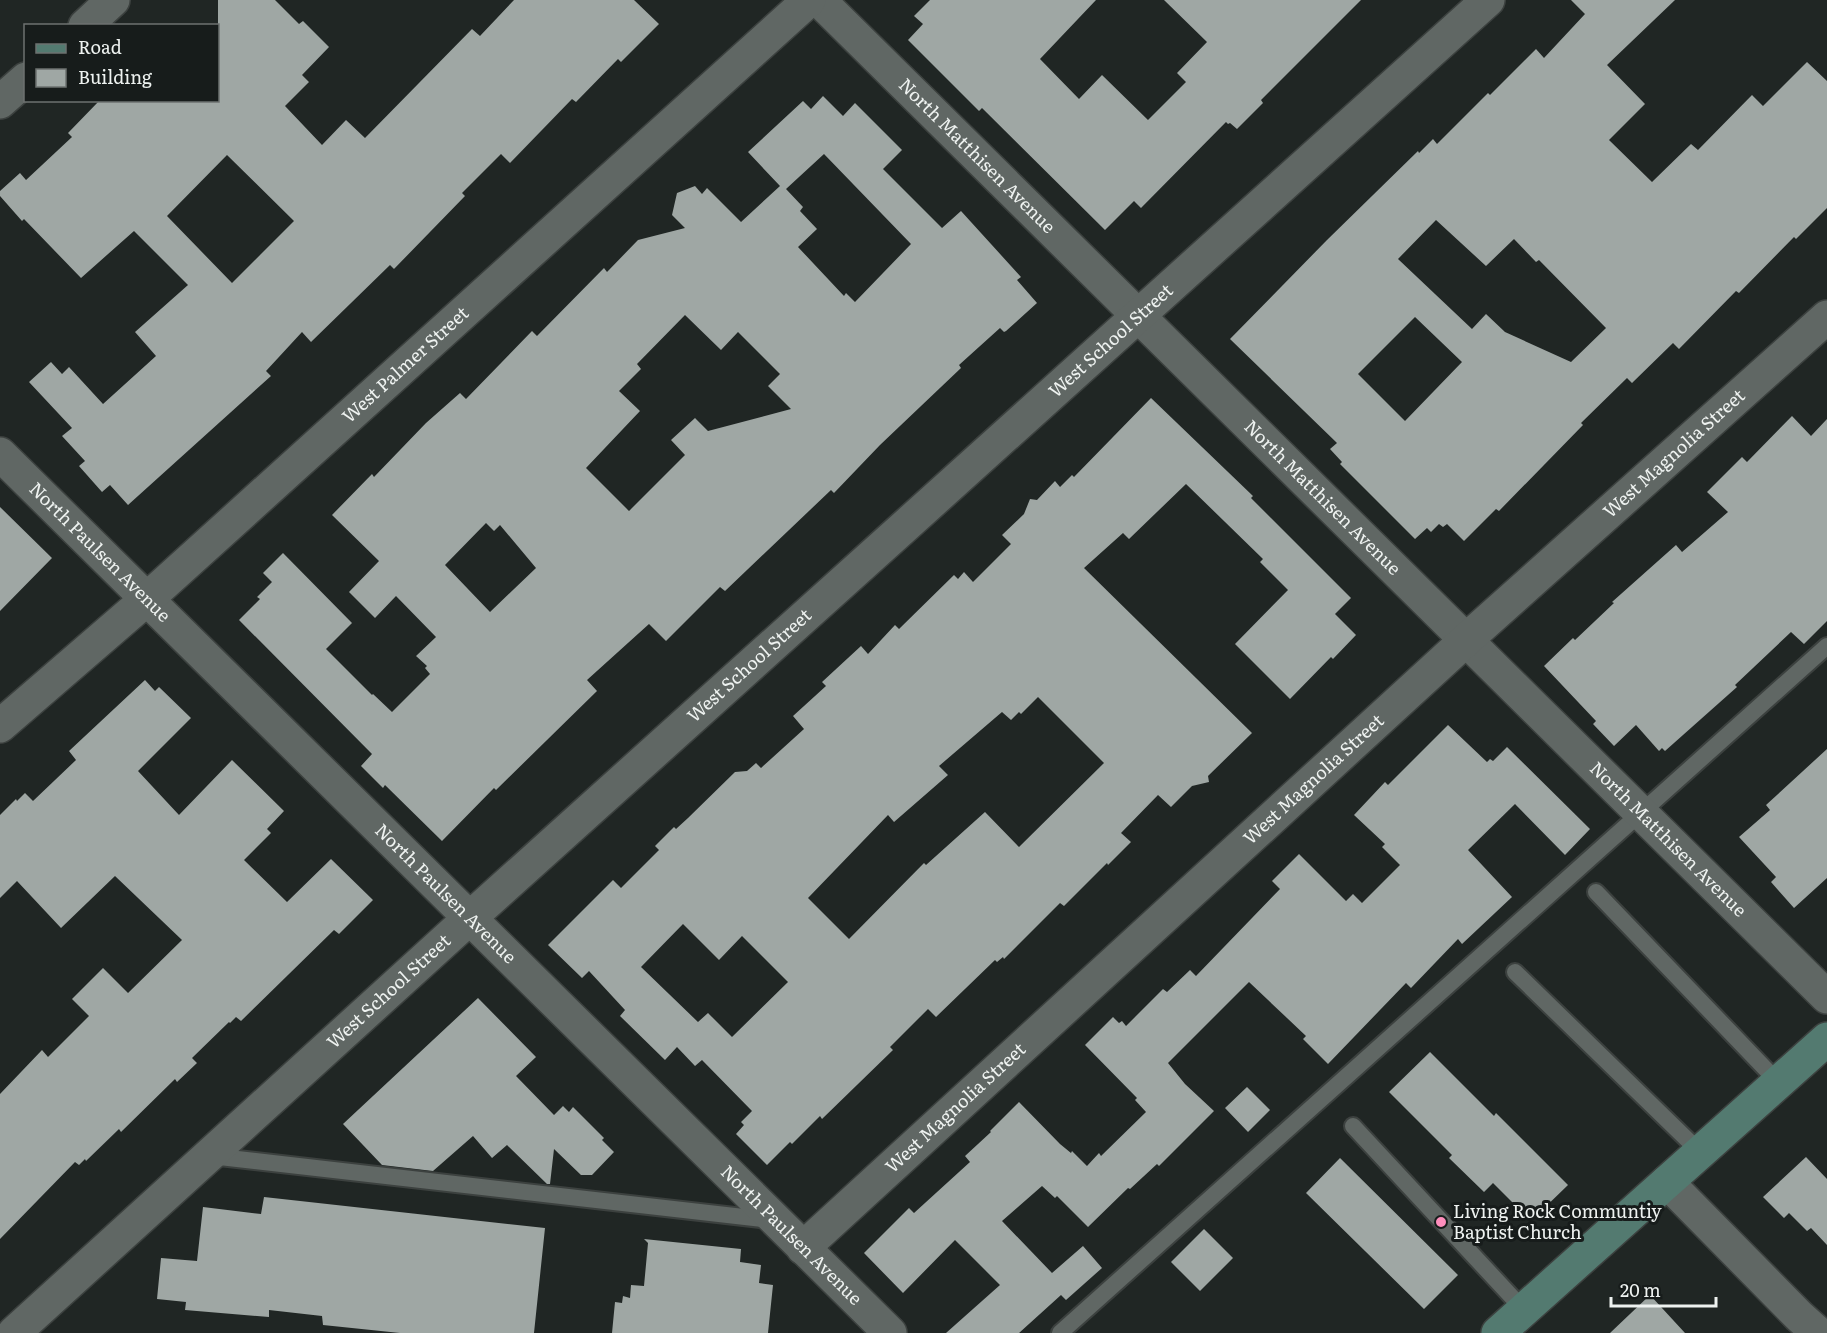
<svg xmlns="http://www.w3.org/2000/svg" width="1827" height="1333" font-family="Literata,serif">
<rect width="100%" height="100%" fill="#202624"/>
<path fill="#9fa7a4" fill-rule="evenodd" d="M218 0H275L299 24 303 21 329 47 302 75 309 82 285 106 322 145 346 120 365 138 472 29 480 36 514 0H634L659 24 621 62 618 59 576 102 572 99 510 163 501 154 462 193 465 196 394 269 390 265 311 342 302 332 266 371 271 376 128 505 110 485 102 492 79 466 85 461 62 436 72 428 29 382 51 362 62 374 69 367 103 404 156 356 135 332 188 285 134 231 81 278 24 219 22 221 0 196V191L20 173 26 180 72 137 68 133 100 100H218ZM227 155 294 221 232 283 167 216Z
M930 0H1096L1040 59 1079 99 1102 75 1148 120 1186 82 1177 73 1207 42 1164 0H1361L1261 100 1263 103 1237 129 1230 123 1228 124 1226 122 1141 208 1134 201 1105 230 982 108 979 111 908 40 923 24 914 16Z
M1571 0H1675L1607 65 1645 104 1609 140 1652 182 1691 144 1698 150 1752 95 1763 106 1807 62 1827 81V208L1796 239 1794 237 1739 293 1736 291 1679 349 1673 343 1632 383 1627 378 1581 423 1583 425 1499 511 1496 509 1464 541 1447 524 1443 527 1439 524 1431 532 1427 528 1415 539 1340 464 1342 462 1330 449 1337 443 1230 339 1327 240 1418 151 1419 153 1433 139 1437 144 1488 93 1490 95 1536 49 1544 58 1585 14ZM1436 220 1486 266 1514 239 1536 262 1539 260 1606 328 1571 362 1505 332 1486 314 1472 329 1398 259ZM1415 317 1462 362 1405 421 1358 374Z
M823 96 843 116 855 103 902 150 883 169 942 228 961 211 1021 277 1017 280 1037 303 1006 331 1004 332 1000 328 959 365 961 368 880 445 834 493 831 490 725 591 720 587 666 641 649 624 587 680 597 691 496 790 494 788 442 841 385 785 383 788 361 766 372 754 239 620 260 599 257 597 272 582 263 573 283 553 352 623 326 649 372 695 373 694 392 712 430 674 425 668 427 666 416 656 436 637 396 596 375 618 349 592 379 561 332 515 372 474 374 477 426 423 460 393 466 399 532 331 537 336 604 268 607 272 638 240 685 228 672 215 677 193 695 186 702 194 707 188 741 222 780 186 748 152 803 101 811 109ZM824 154 911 244 855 302 846 293 844 296 798 247 817 229 800 211 803 207 786 189ZM685 315 721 350 738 332 780 374 768 386 791 409 708 431 695 418 671 440 685 455 629 511 586 468 640 411 619 391 641 369 637 364ZM486 523 494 531 500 525 536 568 490 612 445 565Z
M1151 398 1253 496 1251 498 1351 598 1335 614 1356 635 1333 659 1331 657 1290 699 1235 644 1288 590 1260 562 1263 559 1186 484 1129 539 1123 533 1084 568 1252 733 1208 776 1209 782 1192 786 1171 807 1158 795 1121 833 1131 842 1108 865 1107 863 1064 906 1060 903 1004 959 1003 957 997 962 995 960 936 1017 928 1009 890 1047 893 1050 822 1119 820 1116 792 1144 790 1142 767 1165 736 1134 744 1125 741 1122 752 1111 702 1060 695 1066 677 1047 665 1060 620 1016 625 1010 589 971 582 978 548 945 613 880 621 888 659 850 655 846 674 827 676 829 688 818 735 772 747 771 756 763 761 768 804 729 793 716 826 686 822 682 861 646 868 654 895 625 899 629 954 575 958 579 964 572 973 582 1011 544 1002 535 1024 514 1030 499 1037 500 1055 481 1060 487 1072 475 1074 477ZM1038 697 1104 763 1019 847 985 812 926 865 924 863 849 939 808 898 888 815 894 822 948 775 939 766 1002 712 1011 720 1019 712 1021 714ZM683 924 719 960 742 936 788 982 732 1037 708 1013 698 1022 641 967Z
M1792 416 1811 436 1827 419V621L1804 644 1791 632 1735 685 1737 687 1665 751 1662 748 1659 751 1636 725 1614 746 1593 724 1596 721 1544 666 1573 638 1575 640 1614 603 1612 602 1676 545 1682 552 1728 512 1707 492 1742 457 1747 462Z
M0 507 52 558 0 611Z
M145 680 155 691 159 687 191 718 138 771 179 815 232 760 284 811 267 829 271 833 244 860 287 902 331 859 373 900 339 934 334 930 241 1021 236 1017 230 1023 229 1022 192 1058 197 1063 177 1082 175 1079 121 1132 119 1129 86 1161 85 1159 79 1165 75 1162 0 1239V1094L42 1050 48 1057 89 1016 72 999 103 968 128 993 182 940 115 876 61 928 17 881 0 898V815L16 799 17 801 25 793 33 801 76 760 69 751Z
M1448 725 1487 762 1490 759 1493 761 1507 747 1590 829 1565 855 1515 804 1468 850 1512 897 1462 944 1458 939 1411 988 1406 983 1328 1064 1303 1039 1306 1036 1249 982 1168 1063 1185 1084 1214 1111 1159 1166 1157 1164 1130 1189 1128 1188 1088 1227 1057 1196 1055 1198 1042 1186 1002 1221 1052 1273 1083 1246 1102 1268 1066 1300 1061 1295 1019 1333H946L1000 1285 955 1240 903 1293 864 1253 909 1208 914 1213 970 1162 965 1156 991 1132 990 1131 1019 1102 1060 1144 1071 1153 1072 1151 1087 1166 1099 1153 1101 1156 1146 1112 1135 1100 1137 1098 1085 1045 1113 1017 1119 1023 1122 1021 1126 1026 1163 989 1167 992 1190 970 1196 976 1280 889 1272 881 1299 854 1346 901 1353 894 1362 903 1400 865 1382 847 1385 844 1354 815 1385 782 1388 785Z
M1827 749V878L1794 908 1771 882 1776 877 1739 837 1770 810 1766 805Z
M478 998 536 1057 516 1076 554 1115 563 1106 569 1112 573 1107 604 1138 602 1140 614 1152 592 1175H581L554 1149 550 1184H547L507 1145 492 1158 473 1136 433 1171 382 1165 343 1124Z
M1430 1052 1494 1116 1496 1113 1568 1185 1534 1218 1530 1214 1527 1217 1493 1183 1484 1192 1449 1158 1452 1155 1389 1092Z
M1247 1087 1270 1110 1248 1132 1225 1108Z
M1806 1157 1827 1179V1245L1811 1228 1807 1231 1789 1213 1784 1218 1763 1197Z
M1340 1158 1458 1275 1424 1309 1306 1193Z
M264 1197 545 1228 534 1333H400L323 1325 322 1316 269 1310V1317L185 1310 186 1302 157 1299 161 1258 197 1261 203 1207 261 1214Z
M1204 1229 1233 1258 1200 1291 1171 1262Z
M644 1239 741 1249 740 1262 761 1265 759 1283 773 1285 768 1333H612L615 1302 622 1303 623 1296 630 1298 631 1285 644 1286 648 1243Z
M1650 1295 1685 1333H1610Z"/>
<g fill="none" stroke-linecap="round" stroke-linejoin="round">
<defs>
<path id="lane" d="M1596 892 1778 1082
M1515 972 1700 1152
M1353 1126 1524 1310
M211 1156 770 1220
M1060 1333 1827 646"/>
<g id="street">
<path id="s1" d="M819 0 1827 997"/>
<path d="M85 26 113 0"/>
<path d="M0 102 26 79"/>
<path id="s2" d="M0 454 890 1333"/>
<path id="s3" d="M0 726 147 599 809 0"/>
<path d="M1667 1182 1799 1316 1818 1333"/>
<path id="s4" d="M803 1248 1466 640 1827 317"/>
<path id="s5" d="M14 1333C167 1195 319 1055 472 916 810 610 1151 307 1488 0"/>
</g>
<path id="secondary" d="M1498 1333 1827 1039"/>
</defs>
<use href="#lane" stroke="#3c413f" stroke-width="20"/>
<use href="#street" stroke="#3c413f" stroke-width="36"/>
<use href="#secondary" stroke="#3c413f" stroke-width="36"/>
<use href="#lane" stroke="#606764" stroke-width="16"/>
<use href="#street" stroke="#606764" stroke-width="33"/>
<use href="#secondary" stroke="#537a70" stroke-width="33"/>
</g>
<circle fill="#fe8ebc" stroke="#171c1b" stroke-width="2" cx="1441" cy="1222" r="6"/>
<g text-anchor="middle" stroke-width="6" stroke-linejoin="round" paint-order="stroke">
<g font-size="18" fill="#eef2f0" stroke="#171c1b">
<text dy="6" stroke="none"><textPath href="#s1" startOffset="222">North Matthisen Avenue</textPath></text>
<text dy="6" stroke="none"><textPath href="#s5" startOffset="1479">West School Street</textPath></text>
<text dy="6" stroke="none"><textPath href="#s3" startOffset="543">West Palmer Street</textPath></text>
<text dy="6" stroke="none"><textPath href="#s4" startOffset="1179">West Magnolia Street</textPath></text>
<text dy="6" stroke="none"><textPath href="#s1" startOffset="708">North Matthisen Avenue</textPath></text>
<text dy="6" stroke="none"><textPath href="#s2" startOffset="140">North Paulsen Avenue</textPath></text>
<text dy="6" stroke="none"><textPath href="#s5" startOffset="993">West School Street</textPath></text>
<text dy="6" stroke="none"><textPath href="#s4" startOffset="693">West Magnolia Street</textPath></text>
<text dy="6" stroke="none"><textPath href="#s1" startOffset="1194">North Matthisen Avenue</textPath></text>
<text dy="6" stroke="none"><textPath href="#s2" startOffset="626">North Paulsen Avenue</textPath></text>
<text dy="6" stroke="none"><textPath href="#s5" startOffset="507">West School Street</textPath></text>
<text dy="6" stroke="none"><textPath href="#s4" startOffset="207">West Magnolia Street</textPath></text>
<text dy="6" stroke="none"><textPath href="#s2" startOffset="1112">North Paulsen Avenue</textPath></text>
</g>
<g font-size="18" fill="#eef2f0" stroke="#171c1b" text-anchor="start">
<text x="1453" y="1218">Living Rock Communtiy<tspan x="1453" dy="21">Baptist Church</tspan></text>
</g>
</g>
<rect x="24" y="24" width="195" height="78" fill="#171c1b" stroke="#6d7270" stroke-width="1.5"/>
<rect x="36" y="44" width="30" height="9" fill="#537a70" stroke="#6d7270" stroke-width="1.5"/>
<text x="78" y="54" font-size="18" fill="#eef2f0">Road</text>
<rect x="36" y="69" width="30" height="18" fill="#9fa7a4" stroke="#6d7270" stroke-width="1.5"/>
<text x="78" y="84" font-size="18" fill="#eef2f0">Building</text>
<path d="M1611 1297v9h105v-9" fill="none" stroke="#eef2f0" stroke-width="3"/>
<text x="1620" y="1297" font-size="18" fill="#eef2f0" stroke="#171c1b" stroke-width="4.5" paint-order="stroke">20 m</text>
</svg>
